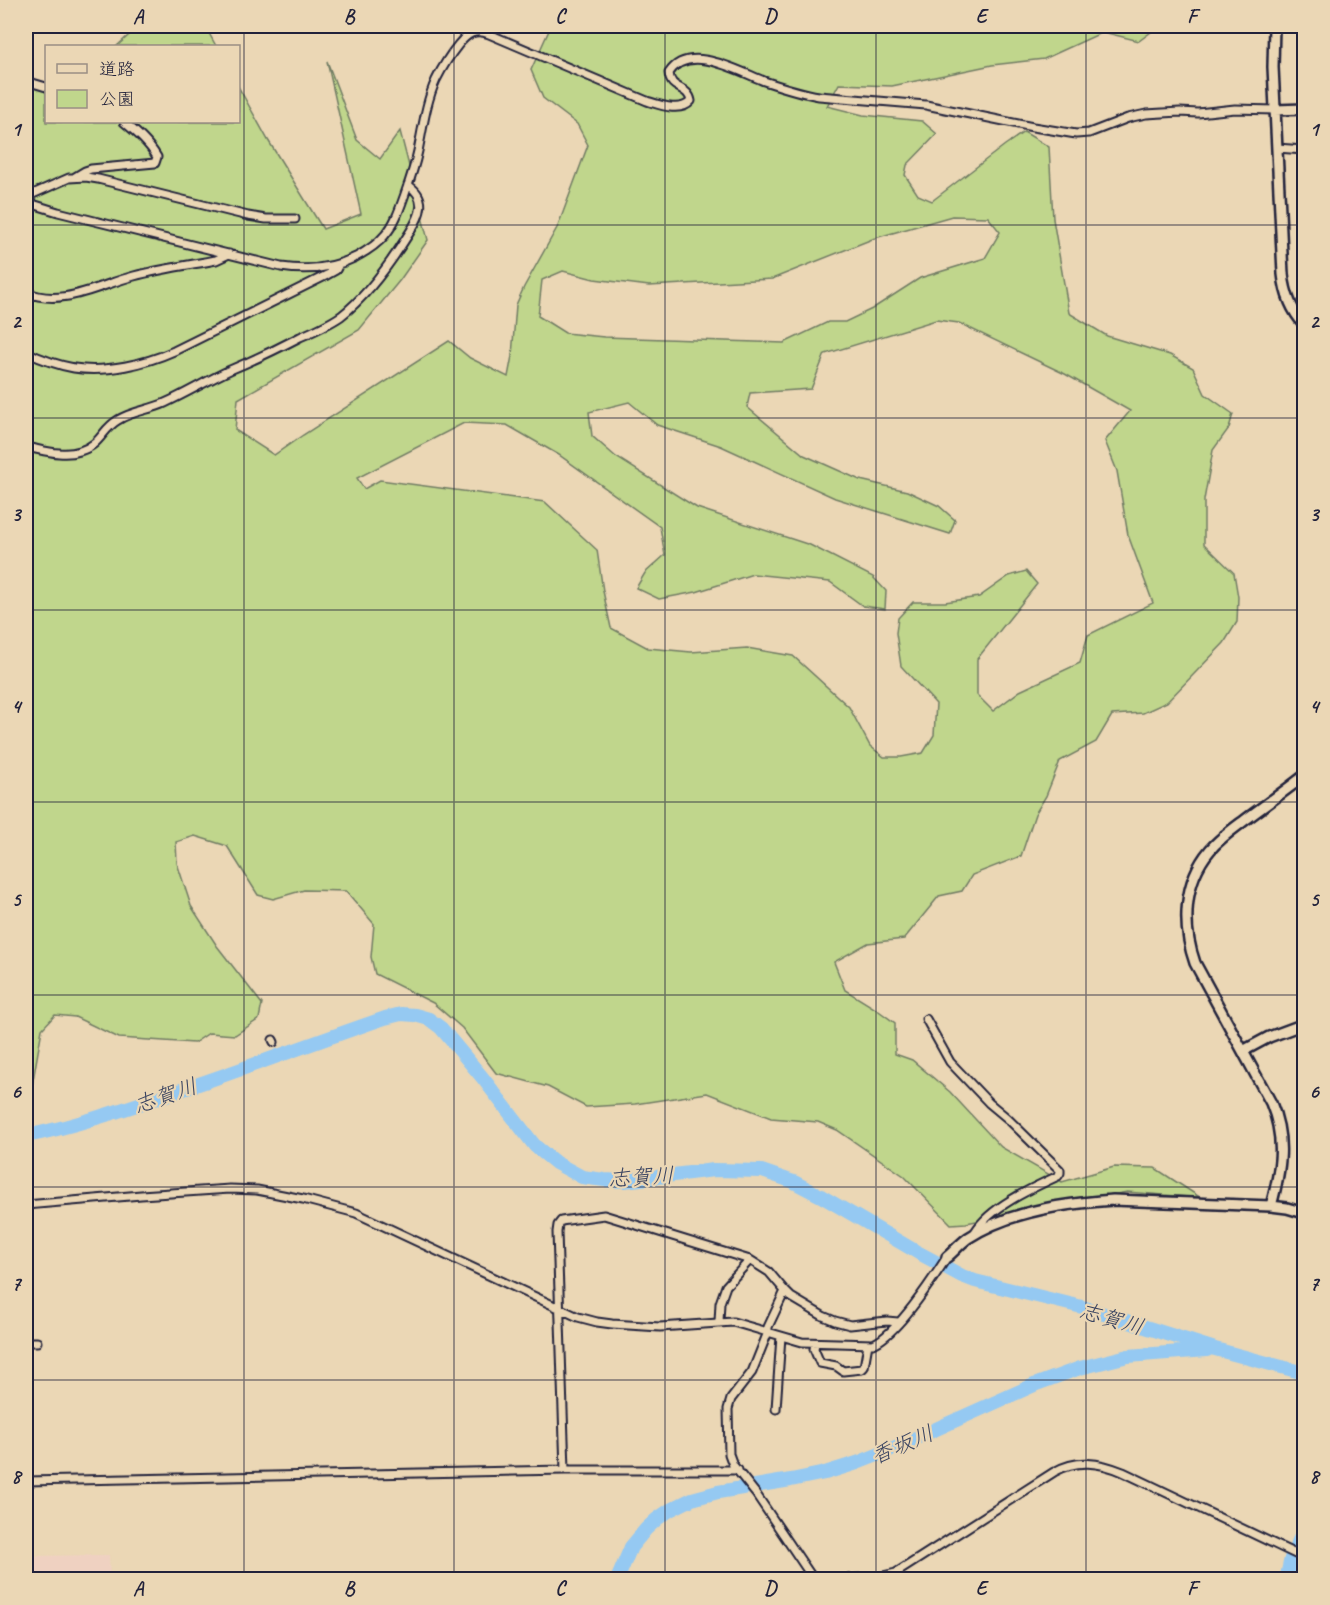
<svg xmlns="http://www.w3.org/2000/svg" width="1330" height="1605" font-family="Caveat,'Klee One',sans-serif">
<rect width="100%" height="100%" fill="#ebd7b5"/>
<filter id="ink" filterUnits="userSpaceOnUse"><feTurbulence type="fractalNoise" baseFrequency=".0167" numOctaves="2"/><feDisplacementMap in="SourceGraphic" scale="12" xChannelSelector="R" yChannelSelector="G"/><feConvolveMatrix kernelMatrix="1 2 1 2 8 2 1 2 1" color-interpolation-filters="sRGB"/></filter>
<g filter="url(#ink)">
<path fill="#efd1c1" d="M109 1555 110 1579H26V1556Z"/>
<path fill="#c0d68c" stroke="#717c64" stroke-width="1.5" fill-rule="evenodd" d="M139 26H205L216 46H117Z
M551 26H1159L1139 41 1103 32 1044 59 992 65 892 86 839 84 827 106 863 115 922 121 937 134 907 165 905 175 918 195 932 201 1005 145 1024 132 1049 147 1053 219 1069 313 1107 336 1170 355 1193 368 1205 394 1233 414 1229 428 1213 450 1204 500V544L1234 573 1238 597 1237 622 1224 643 1167 702 1143 713 1112 715 1096 742 1060 761 1046 796 1035 814 1021 856 972 875 962 891 939 896 904 939 868 943 834 962 845 990 876 1009 895 1023V1054L912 1060 950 1092 1001 1147 1062 1182 1114 1167 1155 1168 1201 1198 1127 1192 966 1223 951 1224 904 1176 837 1130 818 1122 771 1118 707 1093 635 1104 586 1107 548 1087 496 1073 462 1028 433 1003 375 974 371 957 374 924 346 891 304 890 273 899 258 895 227 846 195 836 176 842 177 863 191 906 217 946 262 1004 259 1019 235 1035 209 1033 194 1043 119 1038 75 1017 55 1015 42 1029 28 1109H26V92L46 82V122H238L239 88 268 140 323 229 361 214 327 61 357 140 380 159 400 131 428 240 400 280 359 330 238 399 235 430 274 455 303 435 449 341 470 358 508 377 512 356 516 305 524 287 558 226 588 145 577 124 543 98 531 70ZM952 216 988 217 1000 232 985 258 920 278 872 309 845 322H828L784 343 604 337 565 333 538 316 542 280 563 271 594 279 649 286 772 279 875 238ZM936 320 959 323 1065 374 1130 411 1105 441 1117 471 1128 535 1153 603 1088 635 1080 663 1020 691 993 711 977 695V659L1037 584 1026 571 1009 576 979 597 945 602H913L898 618 896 633 901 666 936 704 934 735 923 753 901 757H884L870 746 849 707 793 656 747 648 691 652 648 648 611 628 603 591 597 550 545 502 380 480 364 489 357 478 464 423 507 425 559 455 660 527 665 555 645 573 636 588 659 599 696 592 753 574 830 582 863 606 885 609 886 591 873 577 810 545 697 508 616 457 592 436 589 412 629 402 657 425 721 446 835 498 950 534 955 520 939 506 907 491 860 480 804 455 747 407 750 393 811 389 825 354Z"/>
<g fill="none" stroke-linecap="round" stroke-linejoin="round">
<path stroke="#95c9f2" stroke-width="14" d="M26 1136C71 1127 113 1113 157 1098 234 1073 309 1044 385 1018L401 1014 415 1015 429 1019 441 1028 482 1077 535 1146 556 1163 582 1177 604 1180 624 1181 714 1170 762 1171 794 1182 821 1196 917 1252 962 1276 975 1281 1082 1307 1215 1349 1304 1373
M1295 1549 1304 1530
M617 1580 631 1547 646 1529 657 1519 670 1510 692 1499 718 1492 791 1480 825 1473 857 1463 885 1452 1034 1385 1080 1368 1128 1356 1207 1350
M1286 1580 1291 1558"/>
<defs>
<path id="minor" d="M26 81 46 87
M1277 148 1304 150
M75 177 85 171 91 169 155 163 157 157C149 143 136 132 124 122
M26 197 69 178 86 177 98 179 248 216 266 219H295
M26 202 58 212 281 267C307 271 332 269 356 257 367 251 377 245 385 235 395 224 400 208 405 194 410 180 415 165 418 151 423 127 426 102 436 80 442 68 450 55 458 45 467 34 475 28 489 34L647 101C660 105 681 113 691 101 688 85 670 91 669 73 689 42 740 72 764 81 782 87 800 93 819 96L926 105 1033 127 1076 134 1089 133 1128 118 1146 114 1180 112 1198 113 1235 109 1275 110
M26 292C61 308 99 285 134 276 161 269 189 265 216 260L229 254
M26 352C41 359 57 365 74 368 106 373 145 364 174 351L327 275 336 270 339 264
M26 447C43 450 63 457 80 451 102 444 101 430 118 420 132 411 150 410 165 403 187 393 208 380 230 370 254 360 277 349 300 337 314 331 328 325 341 316 368 295 392 261 410 232 421 215 428 198 408 185
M926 1019 950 1062 989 1103 1007 1118 1060 1170V1173L1058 1176C1032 1188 990 1207 975 1232
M273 1040 274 1042
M26 1205 141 1195 230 1189 257 1190 303 1199 356 1213 578 1317 597 1322 612 1324 660 1327 733 1322 802 1342 873 1344C896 1335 933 1279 947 1257
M785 1291 768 1327V1332L752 1372 731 1399 728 1409 729 1454 733 1465 756 1494 814 1580
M719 1322 720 1303 726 1286 750 1260
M26 1342H37
M815 1343 814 1349 820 1363 836 1366 843 1371 862 1369 864 1367 868 1344
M776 1409 781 1336
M565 1470 557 1232 558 1225 561 1221 604 1215 750 1260 769 1272 785 1291 791 1297 823 1316 835 1321 850 1325 887 1321 898 1322
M26 1481 565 1470H738
M830 1580 878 1577 896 1573 1054 1472C1077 1459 1099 1462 1123 1472L1304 1558"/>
<path id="tertiary" d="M1274 26 1273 67 1283 274C1285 293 1291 310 1304 324
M1275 110 1304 109
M1243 1051 1269 1037 1304 1024
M1271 1206C1281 1169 1286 1139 1271 1103L1195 963C1182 926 1183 882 1210 850 1220 838 1233 829 1245 820 1265 805 1285 791 1304 776
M947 1257C954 1251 960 1244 968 1238 1007 1212 1067 1203 1113 1200L1271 1206 1287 1208 1304 1213"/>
</defs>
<use href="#minor" stroke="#22223b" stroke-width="11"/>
<use href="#tertiary" stroke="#22223b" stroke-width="14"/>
<use href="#minor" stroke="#ebd7b5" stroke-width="7"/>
<use href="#tertiary" stroke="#ebd7b5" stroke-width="9"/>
</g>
</g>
<path fill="none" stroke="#22223b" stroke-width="1.5" stroke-opacity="0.55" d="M244 26V1580M454 26V1580M665 26V1580M876 26V1580M1086 26V1580M26 225H1304M26 418H1304M26 610H1304M26 802H1304M26 995H1304M26 1187H1304M26 1380H1304"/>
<g text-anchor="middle" stroke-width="4.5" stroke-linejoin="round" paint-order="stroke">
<g font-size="22" font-style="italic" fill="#394360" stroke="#ebd7b5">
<text transform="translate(165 1095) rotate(-19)" y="8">志賀川</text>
<text transform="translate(641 1176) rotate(-3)" y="8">志賀川</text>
<text transform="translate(1112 1318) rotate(16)" y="8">志賀川</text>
<text transform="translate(902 1444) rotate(-23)" y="8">香坂川</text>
</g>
</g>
<rect width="1330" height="1605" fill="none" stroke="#ebd7b5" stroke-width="66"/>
<rect x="45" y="45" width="195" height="78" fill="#ebd7b5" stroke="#9b8f84" stroke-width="1.5"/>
<rect x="57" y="64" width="30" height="9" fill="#ebd7b5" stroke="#9b8f84" stroke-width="1.5"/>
<text x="99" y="75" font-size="18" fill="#22223b">道路</text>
<rect x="57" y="90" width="30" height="18" fill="#c0d68c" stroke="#9b8f84" stroke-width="1.5"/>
<text x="99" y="105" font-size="18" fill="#22223b">公園</text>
<rect x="33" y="33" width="1264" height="1539" fill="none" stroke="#22223b" stroke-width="2"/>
<g font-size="20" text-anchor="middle" font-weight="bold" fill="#22223b">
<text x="138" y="23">A</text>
<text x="349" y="23">B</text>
<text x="560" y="23">C</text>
<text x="770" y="23">D</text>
<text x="981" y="23">E</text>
<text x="1192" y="23">F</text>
<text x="16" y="136">1</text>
<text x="1314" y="136">1</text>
<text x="16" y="328">2</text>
<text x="1314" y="328">2</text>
<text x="16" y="521">3</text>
<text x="1314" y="521">3</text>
<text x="16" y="713">4</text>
<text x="1314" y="713">4</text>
<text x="16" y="906">5</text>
<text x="1314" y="906">5</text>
<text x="16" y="1098">6</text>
<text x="1314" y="1098">6</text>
<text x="16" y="1290">7</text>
<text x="1314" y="1290">7</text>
<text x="16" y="1483">8</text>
<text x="1314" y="1483">8</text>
<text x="138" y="1595">A</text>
<text x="349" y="1595">B</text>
<text x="560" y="1595">C</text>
<text x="770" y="1595">D</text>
<text x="981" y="1595">E</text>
<text x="1192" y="1595">F</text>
</g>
</svg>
